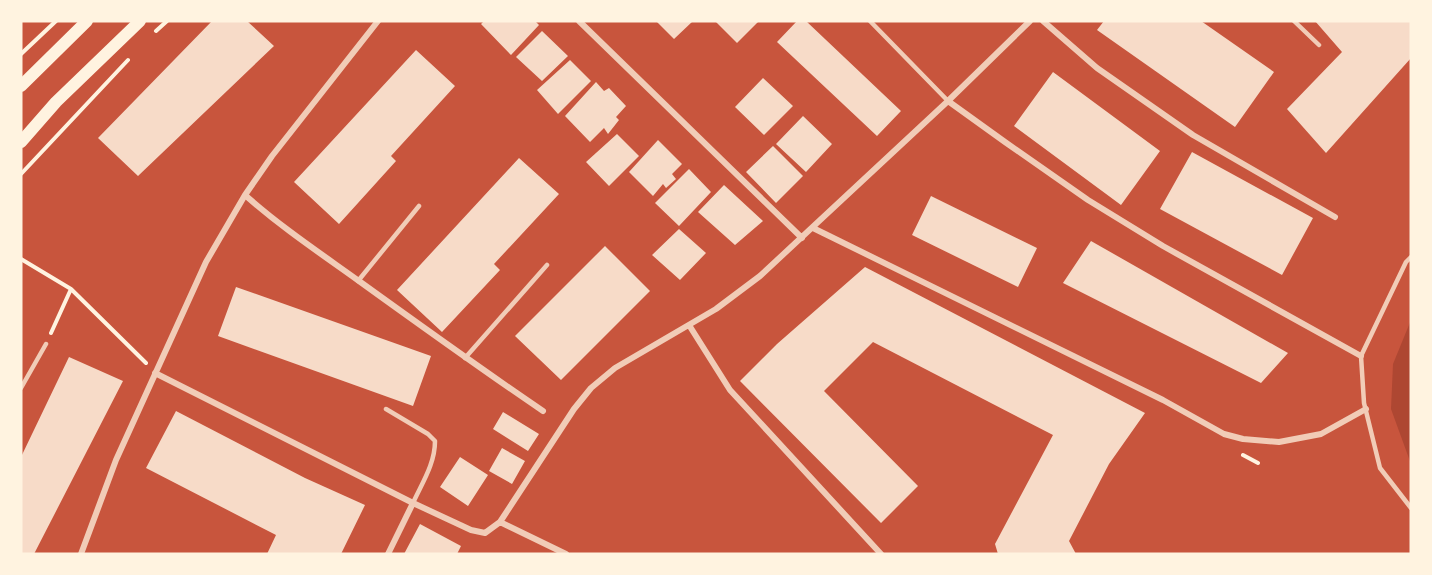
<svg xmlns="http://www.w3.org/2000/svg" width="1432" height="575" font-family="Quicksand,sans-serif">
<rect width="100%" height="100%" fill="#c8553d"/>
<path fill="#ae4732" d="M1411 320V464L1391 409 1393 364Z"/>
<path fill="#f7dbc8" d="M212 21H247L274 46 138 176 98 138Z
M484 21H535L539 25 511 55 481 24Z
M656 21H693L674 39Z
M715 21H759L737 43Z
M797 21H806L901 111 877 136 777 42Z
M1104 21H1201L1274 72 1235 127 1097 30Z
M1315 21 1411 22V58L1326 153 1287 109 1342 52Z
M542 31 568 56 542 81 516 57Z
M416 50 455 86 391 156 396 161 339 224 294 182Z
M570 60 591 81 558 114 537 90Z
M1053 72 1160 151 1121 205 1014 126Z
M763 78 793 106 764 135 735 107Z
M596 82 604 91 609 88 626 106 616 117 619 120 608 134 604 128 590 142 565 116Z
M803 116 832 144 806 172 776 144Z
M617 134 639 156 609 186 586 162Z
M658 140 682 164 672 174 676 179 666 188 663 184 653 196 629 172Z
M773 146 803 176 776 203 746 172Z
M1192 152 1313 218 1282 275 1160 209Z
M519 158 559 194 494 264 500 270 442 332 397 290Z
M689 169 711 192 679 226 655 203Z
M724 185 763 221 735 245 698 212Z
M931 196 1037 248 1018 287 912 235Z
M679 229 706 253 680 280 652 255Z
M1091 241 1288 353 1261 383 1063 283Z
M605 246 650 291 561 380 515 336Z
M865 267 1145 413 1109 464 1069 541 1076 554H998L995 544 1053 435 873 342 824 391 918 486 881 523 740 381 777 344Z
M236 287 431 356 413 406 218 336Z
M69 357 123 381 34 554H21V457Z
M176 411 305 478 365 505 341 554H267L276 535 146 468Z
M503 412 539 434 528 451 493 429Z
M502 448 525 461 512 484 489 471Z
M460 457 488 475 468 506 440 487Z
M420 524 461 546 457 554H404Z"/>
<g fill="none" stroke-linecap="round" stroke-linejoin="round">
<path stroke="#fff3e0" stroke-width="4" d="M156 31 167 21
M21 54 56 21
M21 174 128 60
M21 259 71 289 146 363
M51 333 71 289
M1243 455 1258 463"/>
<path stroke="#f1ccb7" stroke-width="4.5" d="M870 21 948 101
M1294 21 1319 45
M1411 257 1406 262 1361 356 1364 403 1380 468 1411 508
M358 281 419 206
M465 358 547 265
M21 388 46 344
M386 409 428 434 435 441C435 464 422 483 413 503"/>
<path stroke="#f1ccb7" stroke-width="6" d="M579 21 802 238
M1043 21 1097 68 1193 135 1335 217
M948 101 1005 142 1088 200 1163 246 1361 356
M245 195C281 227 320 253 359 281 420 325 481 369 543 411
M813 228 1163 400 1224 434 1243 439 1279 442 1321 434 1366 409
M689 325 730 390 881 554
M155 373 413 503 471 530 485 533 500 522 574 409 591 388 615 368 716 309 760 276 948 101 1030 21
M500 522 566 554
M81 554 116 460 206 262 245 195 272 156 378 21
M388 554 413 503"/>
<path stroke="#fff3e0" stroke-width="12" d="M21 86 87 21
M21 142 56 102 140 21"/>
</g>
<rect width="1432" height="575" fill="none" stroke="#fff3e0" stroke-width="45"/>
</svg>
